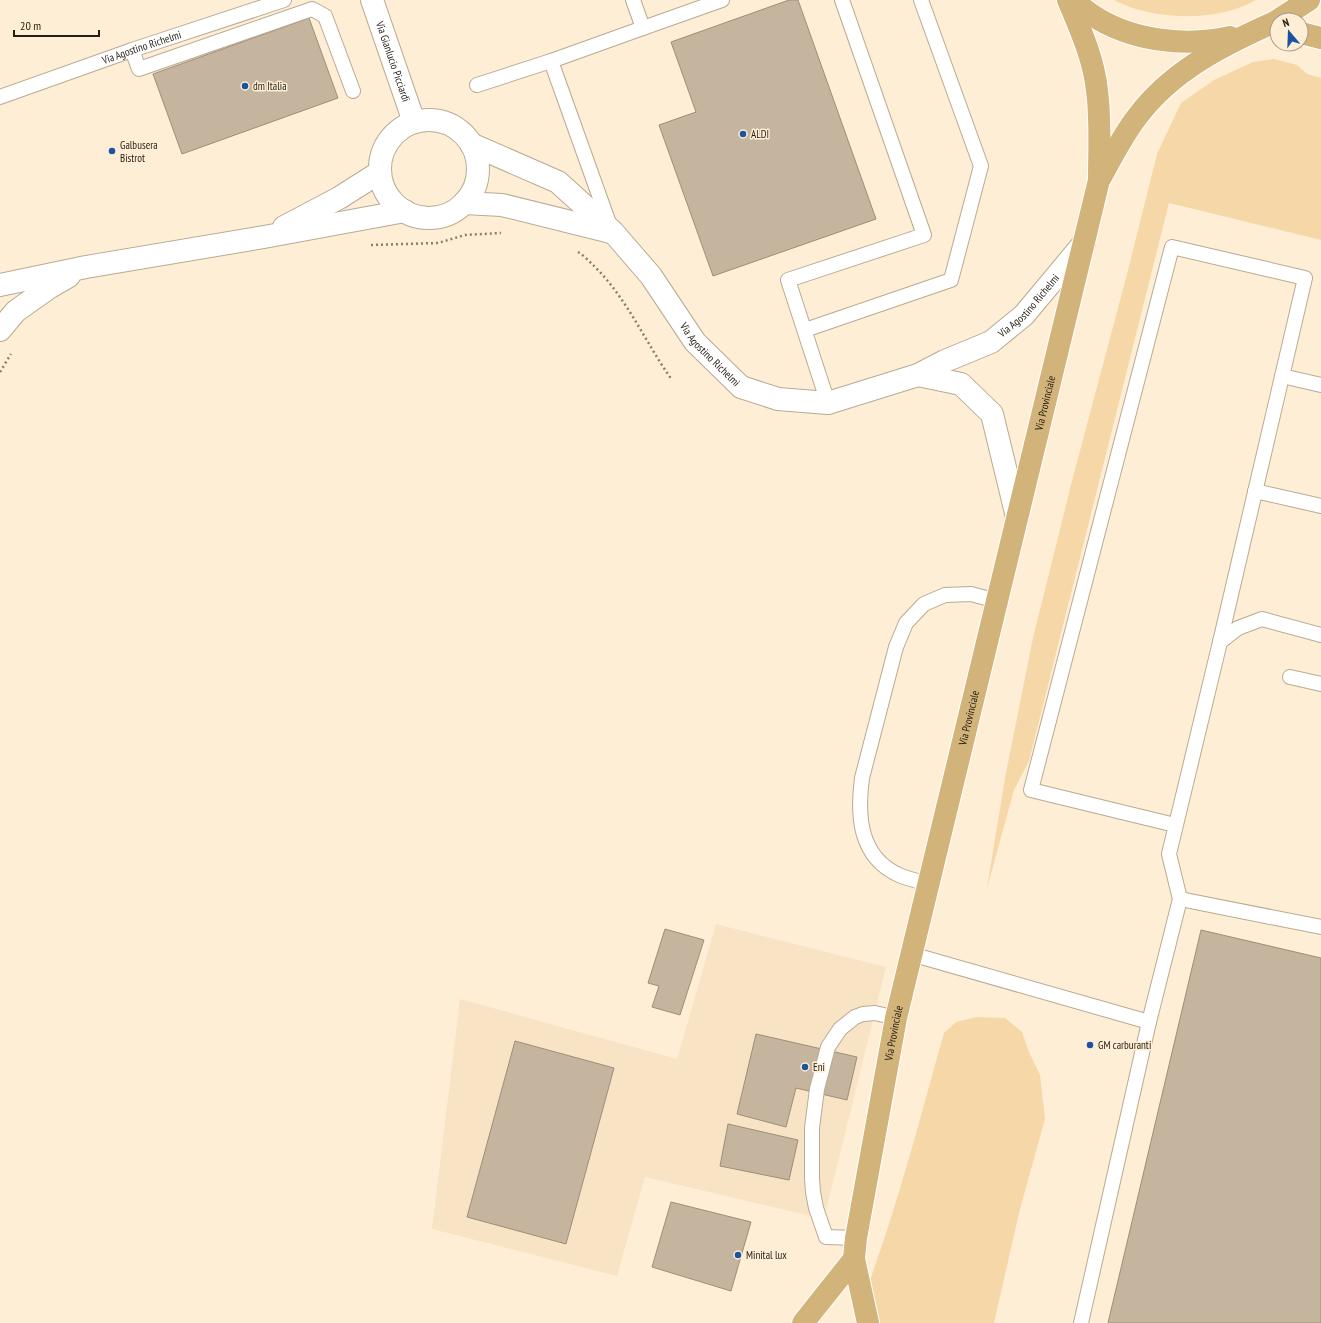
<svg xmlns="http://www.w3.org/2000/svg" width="1321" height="1323" font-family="'PT Sans Narrow',sans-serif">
<rect width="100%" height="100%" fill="#feeed5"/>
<path fill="#f8e4c4" d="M716 924 886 967 824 1219 645 1177 617 1276 432 1229 460 999 677 1059Z"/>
<path fill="#f6d7a8" d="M1114 0H1256C1218 22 1153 21 1114 0Z
M1274 59 1297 65 1307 74 1321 78V240L1169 203 1029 761 1014 790 987 888 1005 778 1033 638 1073 477 1126 278 1157 154 1181 103 1214 80 1253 62Z
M977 1017 1005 1018 1022 1032 1029 1052 1040 1075 1045 1119 1020 1209 994 1323H857C867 1285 882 1248 893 1211 912 1152 927 1092 944 1033L956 1022Z"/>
<path fill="#c5b59e" stroke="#9d8e77" d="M789 0H798L876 219 713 276 659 125 696 112 671 42Z
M309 18 338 98 182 154 153 74Z
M665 929 704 940 680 1015 652 1007 659 986 648 983Z
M1201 930 1321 958V1323H1108Z
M756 1034 857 1057 847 1100 796 1088 786 1127 737 1114Z
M515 1041 614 1068 566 1244 467 1217Z
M728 1124 798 1140 789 1180 720 1166Z
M671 1202 751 1222 731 1291 652 1267Z"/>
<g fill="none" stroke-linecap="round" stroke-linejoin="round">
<defs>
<g id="service">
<path d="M643 28 722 0"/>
<path d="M132 50 139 69 312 9 325 16 353 91"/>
<path d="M477 85 551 61"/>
<path id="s1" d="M0 97 132 50 284 0"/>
<path d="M610 226 551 61 643 28 633 0"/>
<path d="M805 330 951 280 981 166 921 0"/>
<path d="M1282 376 1321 385"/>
<path d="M828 403 788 280 924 235 842 0"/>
<path d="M1255 491 1321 506"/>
<path d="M1290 677 1321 684"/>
<path d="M1175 825 1031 790 1172 247 1305 278 1220 642"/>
<path d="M928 884C919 881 908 879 899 875 859 857 857 815 862 778L896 647 906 623 924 604 945 595 971 594 997 601"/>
<path d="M1180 899 1169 854 1220 642 1238 628 1262 619 1321 635"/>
<path d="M911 954 1149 1022 1081 1323"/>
<path d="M1149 1022 1180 899 1321 927"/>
<path d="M856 1238 826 1237 816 1208 813 1192 812 1178V1128L817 1089 828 1047 840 1029 855 1017 863 1014 875 1013 896 1018"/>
</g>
<g id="minor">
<path id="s2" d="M372 0 414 122"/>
<circle cx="429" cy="169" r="49"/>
<path id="s3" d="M471 144 558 182 613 232 651 276 695 342 741 387 778 399 828 403 918 375 945 361 991 342 1024 315 1084 243"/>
<path d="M464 203 502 205 611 232"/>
<path d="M284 227 339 198 380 172"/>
<path d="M0 285 86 267 264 237 405 211"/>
<path d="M0 330 16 311 50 287 69 276"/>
<path d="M918 375 961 384 992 414 1017 517"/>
</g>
<g id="primary">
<path d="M1072 0C1079 5 1085 10 1092 15 1131 41 1185 47 1230 37"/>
<path d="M1278 20 1309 0"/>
<path d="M1301 33 1321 38"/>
<path d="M1101 177C1112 157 1123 135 1137 117 1172 70 1225 44 1277 21"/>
<path d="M803 1323 854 1259"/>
<path id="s4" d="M868 1323 854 1259 856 1238 896 1018 1099 180C1099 151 1101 120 1097 91 1094 59 1080 29 1068 0"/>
</g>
</defs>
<use href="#service" stroke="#b9aa93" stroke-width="16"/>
<use href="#minor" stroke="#b9aa93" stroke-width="24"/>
<use href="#primary" stroke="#fff" stroke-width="24"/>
<path stroke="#887e6d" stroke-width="2.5" stroke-dasharray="2 3" stroke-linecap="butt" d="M371 245 438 243 465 235 501 233
M578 252C583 255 588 260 592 264 626 296 645 342 672 380
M0 372 11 354"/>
<use href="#service" stroke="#fff" stroke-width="14"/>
<use href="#minor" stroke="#fff" stroke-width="22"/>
<use href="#primary" stroke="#d2b379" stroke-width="22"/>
</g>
<g fill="#1953a4" stroke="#feeed5" stroke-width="1.5">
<circle cx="245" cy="86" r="4"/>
<circle cx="743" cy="134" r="4"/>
<circle cx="112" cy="151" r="4"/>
<circle cx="1090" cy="1045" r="4"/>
<circle cx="805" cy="1067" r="4"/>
<circle cx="738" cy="1255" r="4"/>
</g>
<g text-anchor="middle" stroke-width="3" stroke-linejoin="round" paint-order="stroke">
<g font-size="11" fill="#241e15" stroke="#feeed5">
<text dy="4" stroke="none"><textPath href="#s1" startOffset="150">Via Agostino Richelmi</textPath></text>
<text dy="4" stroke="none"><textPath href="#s2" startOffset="65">Via Gianlucio Picciardi</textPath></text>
<text dy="4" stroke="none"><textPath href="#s3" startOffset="687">Via Agostino Richelmi</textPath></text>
<text dy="4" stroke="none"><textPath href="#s3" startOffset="326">Via Agostino Richelmi</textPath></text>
<text dy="4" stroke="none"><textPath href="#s4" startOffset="943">Via Provinciale</textPath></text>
<text dy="4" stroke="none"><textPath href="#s4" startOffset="619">Via Provinciale</textPath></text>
<text dy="4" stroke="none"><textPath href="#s4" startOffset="295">Via Provinciale</textPath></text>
</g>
<g font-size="11" fill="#241e15" stroke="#feeed5" text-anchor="start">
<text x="253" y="90">dm Italia</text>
<text x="751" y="138">ALDI</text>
<text x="120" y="149">Galbusera<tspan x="120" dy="13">Bistrot</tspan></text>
<text x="1098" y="1049">GM carburanti</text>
<text x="813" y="1071">Eni</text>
<text x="746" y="1259">Minital lux</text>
</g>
</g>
<g transform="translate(1289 32) rotate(341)"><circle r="19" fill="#feeed5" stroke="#a79b88"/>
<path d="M0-3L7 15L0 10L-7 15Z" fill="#1953a4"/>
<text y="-6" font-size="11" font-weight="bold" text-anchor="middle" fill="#241e15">N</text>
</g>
<path d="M14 30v6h85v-6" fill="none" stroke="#241e15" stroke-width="2"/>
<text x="20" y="30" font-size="12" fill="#241e15" stroke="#feeed5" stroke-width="3" paint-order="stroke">20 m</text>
</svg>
